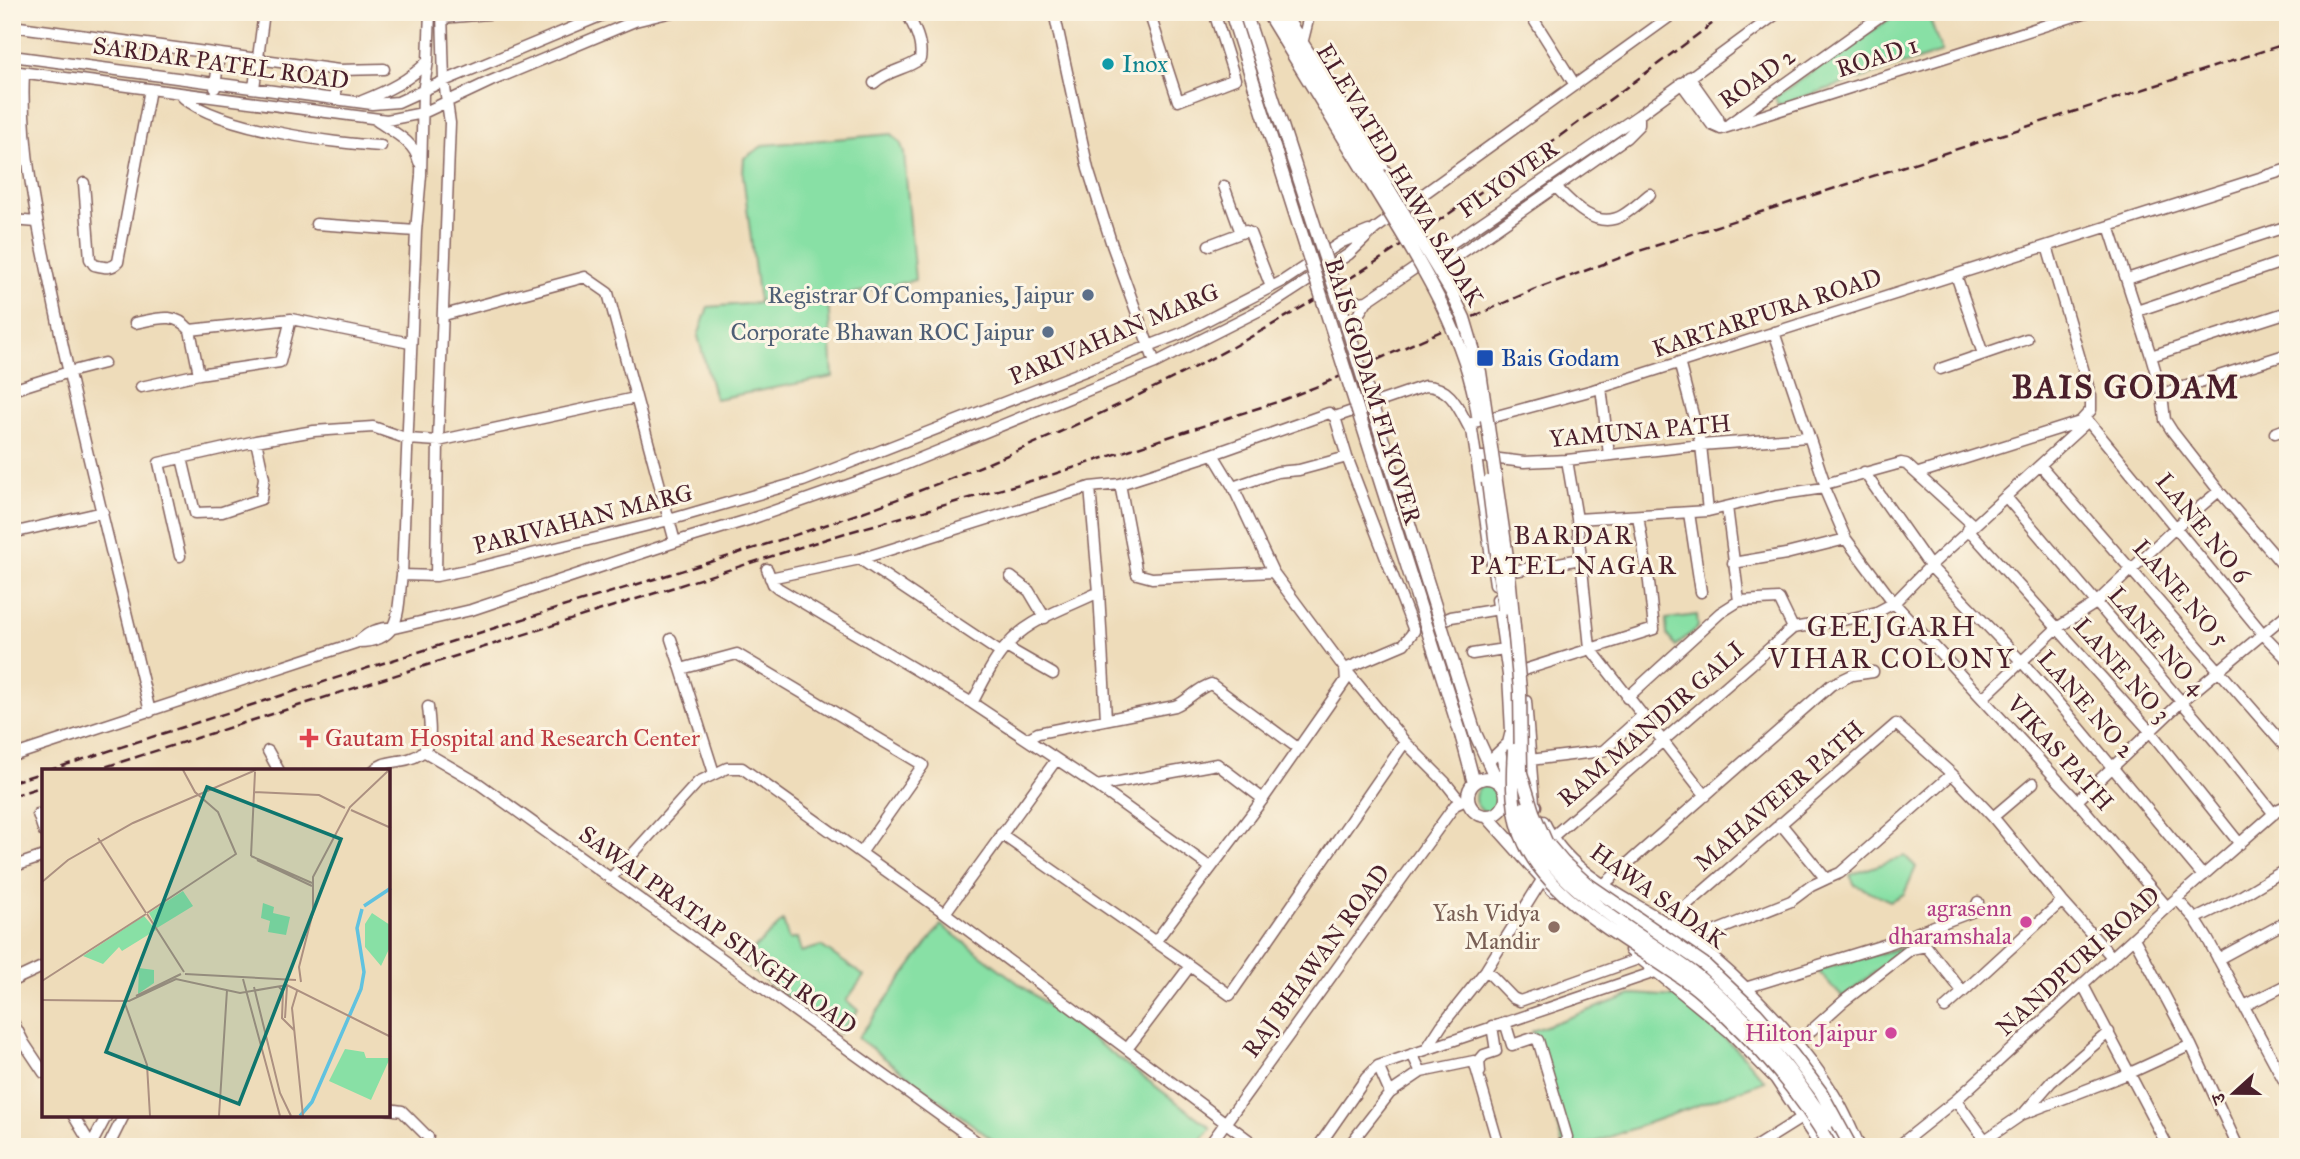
<svg xmlns="http://www.w3.org/2000/svg" width="2300" height="1159" font-family="'IM FELL Great Primer','Noto Serif Devanagari',serif">
<rect width="100%" height="100%" fill="#fcf5e5"/>
<filter id="ink" filterUnits="userSpaceOnUse"><feTurbulence type="fractalNoise" baseFrequency=".0143" numOctaves="2"/><feDisplacementMap in="SourceGraphic" scale="14" xChannelSelector="R" yChannelSelector="G"/><feConvolveMatrix kernelMatrix="1 2 1 2 8 2 1 2 1" color-interpolation-filters="sRGB"/></filter>
<filter id="wash" filterUnits="userSpaceOnUse"><feTurbulence type="fractalNoise" baseFrequency=".00686" numOctaves="4" result="noise"/><feDisplacementMap in="SourceGraphic" scale="28" xChannelSelector="R" yChannelSelector="G"/><feGaussianBlur stdDeviation="1.57" result="paint"/><feColorMatrix in="noise" values="0 0 0 0 0 0 0 0 0 0 0 0 0 0 0 0 0 1.4 0 .05"/><feComposite in="paint" operator="in"/></filter>
<g filter="url(#wash)">
<rect width="100%" height="100%" fill="#eedcba"/>
<path fill="#88e0a5" stroke="#698068" stroke-width="2" d="M1900 12H1927L1942 52 1778 105 1775 97Z
M892 134 901 144 904 153 915 280 828 299 833 377 715 399 698 336 708 307 759 303 743 175 744 158 764 145Z
M1697 615 1698 627 1676 646 1667 634 1666 619Z
M1475 798a14 14 0 1 1 28 0a14 14 0 1 1-28 0Z
M1905 856 1916 867 1904 894 1890 901 1855 885 1850 875Z
M783 921 789 940 797 938 801 952 821 946 864 976 846 1001 858 1010 839 1034 740 962Z
M941 925 1211 1128 1196 1147H1002L858 1038Z
M1905 947 1843 998 1817 970Z
M1634 994 1676 997 1738 1050 1765 1081 1582 1147H1563L1532 1031Z"/>
</g>
<g filter="url(#ink)">
<g fill="none" stroke-linecap="round" stroke-linejoin="round">
<defs>
<path id="minor" d="M1054 12 1088 169 1112 245 1155 363
M1149 12 1178 101 1235 79 1214 12
M1529 12 1575 85
M442 18 510 12
M1289 21 1408 206
M12 26 339 70 384 69
M1303 40 1310 12
M12 55 15 27
M12 56 372 104 398 102 444 81 610 12
M12 71 387 120 423 113 491 81 635 21 672 12
M24 73C20 153 40 235 56 314 84 447 119 579 150 712
M1689 77 1718 118 1721 129
M874 83C890 69 906 70 920 59 923 43 914 26 906 12
M1681 83 1712 125 1721 129
M215 88 219 54
M254 88 264 12
M179 93C207 127 336 144 381 146
M334 99 339 70
M362 101C387 91 410 80 428 61
M377 121C393 132 415 142 419 162
M1729 124 1886 12
M1721 129 2087 12
M84 183 90 259 94 265C103 267 111 270 118 262L150 89
M1224 186 1241 233
M1556 187C1572 204 1597 231 1623 215 1633 209 1641 201 1650 194
M12 220 37 222
M316 224 416 231
M2109 226 2151 356 2162 394 2165 420 2172 431 2219 491 2288 571
M1209 245 1246 231 1250 233 1271 287
M1437 270 1626 138 1639 125V115
M1956 275 1983 354
M2127 279 2288 226
M1338 298 1359 302 1367 301
M2137 311 2288 260
M444 315 585 277 608 293 675 542
M135 323C157 319 174 311 190 330
M1774 332 1825 484 1824 488 1846 539 1894 603 2077 801 2167 907
M1350 336 1354 321 1367 301 1639 115 1779 12
M2151 356 2288 312
M1940 369 2027 339
M199 374 190 330 291 319 410 343
M141 387 199 374 280 362 291 319
M1601 387 1609 455
M12 390 69 372 104 363
M2162 394 2288 354
M1335 417 1425 386C1452 386 1459 410 1471 431
M2275 433 2288 428
M1475 456 1524 462 1567 460 1701 445 1808 437
M182 458 195 513 222 512 261 499 264 478 256 441
M1567 460 1577 519 1590 648 1706 796
M2040 465 2288 750
M1864 472 1930 566 2088 421 2263 634 2288 660
M1919 473 2080 422 2091 410V396L2047 246
M1120 484 1137 574 1152 578 1273 572
M1825 484 1901 463 1906 464 1973 525
M1090 487 1120 484 1213 454 1233 487 1273 572 1345 669 1405 742 1445 782 1460 801
M1233 487 1277 472 1299 470 1347 457
M2006 497 2226 754 2274 814
M2287 499H2288
M1727 507 1739 601
M1708 511 1776 495 1824 488
M1689 513 1701 592
M1577 519 1708 511 1701 445 1679 362
M1968 529 2149 730 2240 844
M12 533 103 512
M180 556 159 463 256 441 314 431 373 427 408 439 438 441 635 398
M860 559 1001 653
M1733 563 1786 554 1846 539
M767 569 773 584 778 588 972 703 1097 786 1211 868
M1503 573 1581 559
M402 575 436 576 471 569 669 520 803 481 1182 333 1283 281 1342 242 1369 231
M436 576 438 441 450 123 444 81 442 12
M1011 577 1029 591 1045 618
M770 578 860 559 1090 487 1099 592
M1495 584 1471 423 1593 390 2288 169
M1434 624 1451 617 1499 609
M671 639 681 669
M358 642C367 633 380 626 394 628L471 610 675 542 748 520 894 469 1155 363 1272 304 1349 254 1375 229 1676 12
M1006 647 1053 674
M1472 654 1504 649
M1511 674 1654 629 1649 582 1638 516
M1627 698 1720 613 1739 601 1779 599 1793 628
M1983 698 2057 628 2096 603 2175 528 2219 491
M1526 701 1534 803
M972 703C984 681 995 656 1013 639 1033 618 1073 605 1099 592L1106 719
M1027 739 1038 733 1175 706C1188 701 1197 688 1211 684L1299 749
M268 751 279 771
M1500 751 1509 790
M425 752 478 783 984 1147
M12 756 358 642C403 642 397 610 402 575L416 231 421 175 423 92 428 61 430 12
M1527 758 1530 760 1603 751 1642 716
M1488 762 1508 743 1511 731 1508 675 1497 599
M373 771C381 763 388 763 399 761 435 756 431 736 428 707
M714 773 681 669 737 654 923 765 861 853
M1097 786 1217 764 1263 799
M2077 801 2181 702 2288 613
M38 814 44 832
M1993 817 2033 783
M1780 823 1826 879 1840 873 1952 774
M1001 834 1190 966 1127 1049
M1551 838 1793 628 1853 618 1877 612 1894 603 1930 566 2022 662 2067 713 2203 876
M12 867 44 856
M610 879 698 782 727 768H742L945 913 1056 760
M1602 886 1831 685 1852 675 1873 672
M2177 899 2195 919 2207 938 2288 1088
M945 913 1258 1147
M2195 919 2238 898 2288 868
M1674 929 1677 914 1896 724 1952 774 1993 817 2062 901 2112 957
M2134 938 2191 1045 2238 1147
M1691 941 1791 901 1811 886 1826 879
M1155 942 1263 799 1346 680 1345 669 1404 644 1414 631 1347 457 1335 417 1329 413 1213 454
M2218 959 2288 921
M1190 966 1230 995 1405 742
M1486 970 1513 998 1520 1001 1641 958
M12 981 44 966
M2083 985 2168 1147
M1745 988 1884 945 1974 911 1978 902
M2244 1006 2288 984
M1945 1008 1963 992
M12 1020 24 1043 44 1073
M1505 1022 1512 1045 1533 1038 1538 1040 1567 1137 1566 1143 1552 1147
M1795 1045 1844 1001 1911 949 1926 946 1963 992 2062 901
M1427 1048 1442 1025 1486 970 1542 880
M1412 1054 1421 1072 1474 1061 1499 1147
M1480 1072 1479 1061 1484 1055 1496 1051 1492 1026
M1390 1093 1421 1072
M1956 1100 1985 1140 2023 1114 2130 1073 2191 1045
M388 1109 402 1111 428 1137
M2025 1112 2051 1082 2109 1032
M73 1115 91 1145
M90 1147 107 1115
M108 1147 124 1115
M1208 1147 1455 805 1468 799
M1318 1147 1366 1078 1378 1066 1658 971
M1348 1147 1390 1093 1378 1066
M1755 1147 1803 1117
M1897 1147 1956 1100 2167 907 2279 809 2288 805"/>
<path id="major" d="M1267 12 1369 179
M1279 12 1303 57 1379 173
M1475 733 1497 781
M1462 738 1474 783
M1468 797a19 19 0 1 1 38 0a19 19 0 1 1-38 0Z
M1503 786 1535 806
M1487 816 1553 890
M1543 822C1572 883 1641 902 1691 941 1743 981 1805 1046 1838 1103 1846 1117 1852 1132 1859 1147
M1631 950 1730 1031 1776 1078 1822 1147
M1827 1124 1840 1147"/>
</defs>
<use href="#minor" stroke="#83615d" stroke-width="13"/>
<use href="#major" stroke="#83615d" stroke-width="15"/>
<use href="#minor" stroke="#fff" stroke-width="10"/>
<use href="#major" stroke="#fff" stroke-width="12"/>
<path stroke="#4a1f2b" stroke-width="2.5" stroke-dasharray="10 5" stroke-linecap="butt" d="M47 771C213 717 379 664 546 612 644 582 743 553 840 520 957 479 1073 429 1183 373 1378 274 1553 142 1728 12
M92 771 842 534 1048 476 1280 401 1323 384 1533 290 1636 252 2288 43
M12 782 44 772
M12 796 44 786"/>
<defs>
<path id="major-bridge" d="M1231 12 1462 738
M1245 12 1338 298 1475 733
M1379 173 1451 291 1464 318 1480 372 1508 564 1520 690 1521 773 1533 812 1546 842 1563 862 1586 883 1704 964 1756 1013 1793 1055 1821 1092 1851 1147
M1369 179C1414 253 1465 329 1478 415
M1488 482 1504 609
M1514 750C1512 779 1511 816 1525 844 1554 906 1640 946 1693 986 1705 995 1714 1005 1725 1015 1766 1054 1803 1097 1831 1147
M1524 808C1531 877 1641 933 1692 972 1711 986 1727 1003 1744 1019 1776 1050 1802 1087 1827 1124"/>
</defs>
<use href="#major-bridge" stroke="#83615d" stroke-width="15" stroke-linecap="butt"/>
<use href="#major-bridge" stroke="#fff" stroke-width="12"/>
</g>
</g>
<circle fill="#0f9aa8" stroke="#fcf5e5" stroke-width="2.5" cx="1108" cy="64" r="7"/>
<g fill="#5c6f8a" stroke="#fcf5e5" stroke-width="2.5">
<circle cx="1088" cy="295" r="7"/>
<circle cx="1048" cy="332" r="7"/>
</g>
<rect fill="#1a4fb4" stroke="#fcf5e5" stroke-width="2.5" x="1476" y="349" width="18" height="18" rx="3.5"/>
<path fill="#e0444e" stroke="#fcf5e5" stroke-width="2.5" d="M305.5 727.5h7v7h7v7h-7v7h-7v-7h-7v-7h7z"/>
<g fill="#d1479c" stroke="#fcf5e5" stroke-width="2.5">
<circle cx="2026" cy="922" r="7"/>
<circle cx="1891" cy="1033" r="7"/>
</g>
<circle fill="#8d6e63" stroke="#fcf5e5" stroke-width="2.5" cx="1554" cy="927" r="7"/>
<g text-anchor="middle" stroke-width="6" stroke-linejoin="round" paint-order="stroke">
<g font-size="24" fill="#4a1f2b" stroke="#fcf5e5">
<text transform="translate(1877 57) rotate(-18)" y="8">ROAD 1</text>
<text transform="translate(221 63) rotate(8)" y="8">SARDAR PATEL ROAD</text>
<text transform="translate(1757 78) rotate(-35)" y="8">ROAD 2</text>
<text transform="translate(1400 175) rotate(59)" y="8">ELEVATED HAWA SADAK</text>
<text transform="translate(1508 179) rotate(-35)" y="8">FLYOVER</text>
<text transform="translate(1767 313) rotate(-18)" y="8">KARTARPURA ROAD</text>
<text transform="translate(1114 334) rotate(-23)" y="8">PARIVAHAN MARG</text>
<text transform="translate(1373 391) rotate(73)" y="8">BAIS GODAM FLYOVER</text>
<text transform="translate(1640 431) rotate(-5)" y="8">YAMUNA PATH</text>
<text transform="translate(583 519) rotate(-14)" y="8">PARIVAHAN MARG</text>
<text transform="translate(2203 528) rotate(51)" y="8">LANE NO 6</text>
<text transform="translate(2181 593) rotate(49)" y="8">LANE NO 5</text>
<text transform="translate(2157 641) rotate(49)" y="8">LANE NO 4</text>
<text transform="translate(2122 670) rotate(48)" y="8">LANE NO 3</text>
<text transform="translate(2086 704) rotate(49)" y="8">LANE NO 2</text>
<text transform="translate(1651 724) rotate(-41)" y="8">RAM MANDIR GALI</text>
<text transform="translate(2060 753) rotate(48)" y="8">VIKAS PATH</text>
<text transform="translate(1779 796) rotate(-41)" y="8">MAHAVEER PATH</text>
<text transform="translate(1658 896) rotate(36)" y="8">HAWA SADAK</text>
<text transform="translate(718 930) rotate(36)" y="8">SAWAI PRATAP SINGH ROAD</text>
<text transform="translate(1316 961) rotate(-54)" y="8">RAJ BHAWAN ROAD</text>
<text transform="translate(2078 961) rotate(-42)" y="8">NANDPURI ROAD</text>
</g>
<g font-size="24" fill="#0d838f" stroke="#fcf5e5" text-anchor="start">
<text x="1122" y="72">Inox</text>
</g>
<g font-size="24" fill="#4e5e75" stroke="#fcf5e5" text-anchor="end">
<text x="1074" y="303">Registrar Of Companies, Jaipur</text>
<text x="1034" y="340">Corporate Bhawan ROC Jaipur</text>
</g>
<g font-size="24" fill="#164399" stroke="#fcf5e5" text-anchor="start">
<text x="1501" y="366">Bais Godam</text>
</g>
<g font-size="24" fill="#be3a42" stroke="#fcf5e5" text-anchor="start">
<text x="325" y="746">Gautam Hospital and Research Center</text>
</g>
<g font-size="24" fill="#b23c85" stroke="#fcf5e5" text-anchor="end">
<text x="2012" y="916">agrasenn<tspan x="2012" dy="28">dharamshala</tspan></text>
<text x="1877" y="1041">Hilton Jaipur</text>
</g>
<g font-size="24" fill="#785e54" stroke="#fcf5e5" text-anchor="end">
<text x="1540" y="921">Yash Vidya<tspan x="1540" dy="28">Mandir</tspan></text>
</g>
<g font-size="26" letter-spacing="2" fill="#4a1f2b" stroke="#fcf5e5">
<text x="1574" y="544">BARDAR<tspan x="1574" dy="30">PATEL NAGAR</tspan></text>
</g>
<g font-size="28" letter-spacing="2" fill="#4a1f2b" stroke="#fcf5e5">
<text x="1892" y="636">GEEJGARH<tspan x="1892" dy="32">VIHAR COLONY</tspan></text>
</g>
<g font-size="32" font-weight="bold" letter-spacing="2" fill="#4a1f2b" stroke="#fcf5e5">
<text x="2126" y="398">BAIS GODAM</text>
</g>
</g>
<g transform="translate(42 769)">
<rect width="348" height="348" fill="#eedcba"/>
<path d="M141 122 151 137 115 159 107 144ZM221 134 232 138 231 144 248 148 244 166 226 163 228 152 219 149ZM330 144 348 156V178L339 197 323 178V155ZM102 147 114 161 80 182 77 178 61 195 41 187ZM97 199 112 201V214L96 225ZM303 280 322 283 324 289H348L329 331 287 312Z" fill="#88e0a5"/>
<path fill="none" stroke="#60c2df" stroke-width="3.5" d="M322 137 349 119M258 347 270 333 319 220 322 203 315 159 320 140"/>
<path fill="none" stroke="#ac9081" stroke-width="2" d="M212 23 277 26 303 39M309 41 349 59M56 69 104 144M209 87 213 3M209 87 270 114M215 91 270 117M0 113 26 91 91 54 214 1M105 144 194 85 176 43 153 23 141 1M105 145 142 203M143 205 254 211M201 210 238 347M0 212 104 145M259 213 257 198 271 143V108L308 38 347 1M212 218 238 324 249 347M237 218 241 222 240 249 252 261M255 222 250 239 261 347M94 227 139 205M0 231 87 232 134 210 198 224 245 216 349 268M82 232 105 296 108 347M243 249 245 217M177 347 185 221"/>
<path fill="#0f766e" fill-opacity="0.15" stroke="#0f766e" stroke-width="3.5" d="M165 18 299 70 197 335 64 283Z"/>
<rect width="348" height="348" fill="none" stroke="#4a1f2b" stroke-width="3.5"/>
</g>
<rect width="2300" height="1159" fill="none" stroke="#fcf5e5" stroke-width="42"/>
<g transform="translate(2234 1093) rotate(249)" stroke="#fcf5e5" stroke-width="5" paint-order="stroke">
<path d="M0-5L12 26L0 18L-12 26Z" fill="#4a1f2b"/>
<text y="-10" font-size="19" font-weight="bold" text-anchor="middle" fill="#4a1f2b">उ</text>
</g>
</svg>
